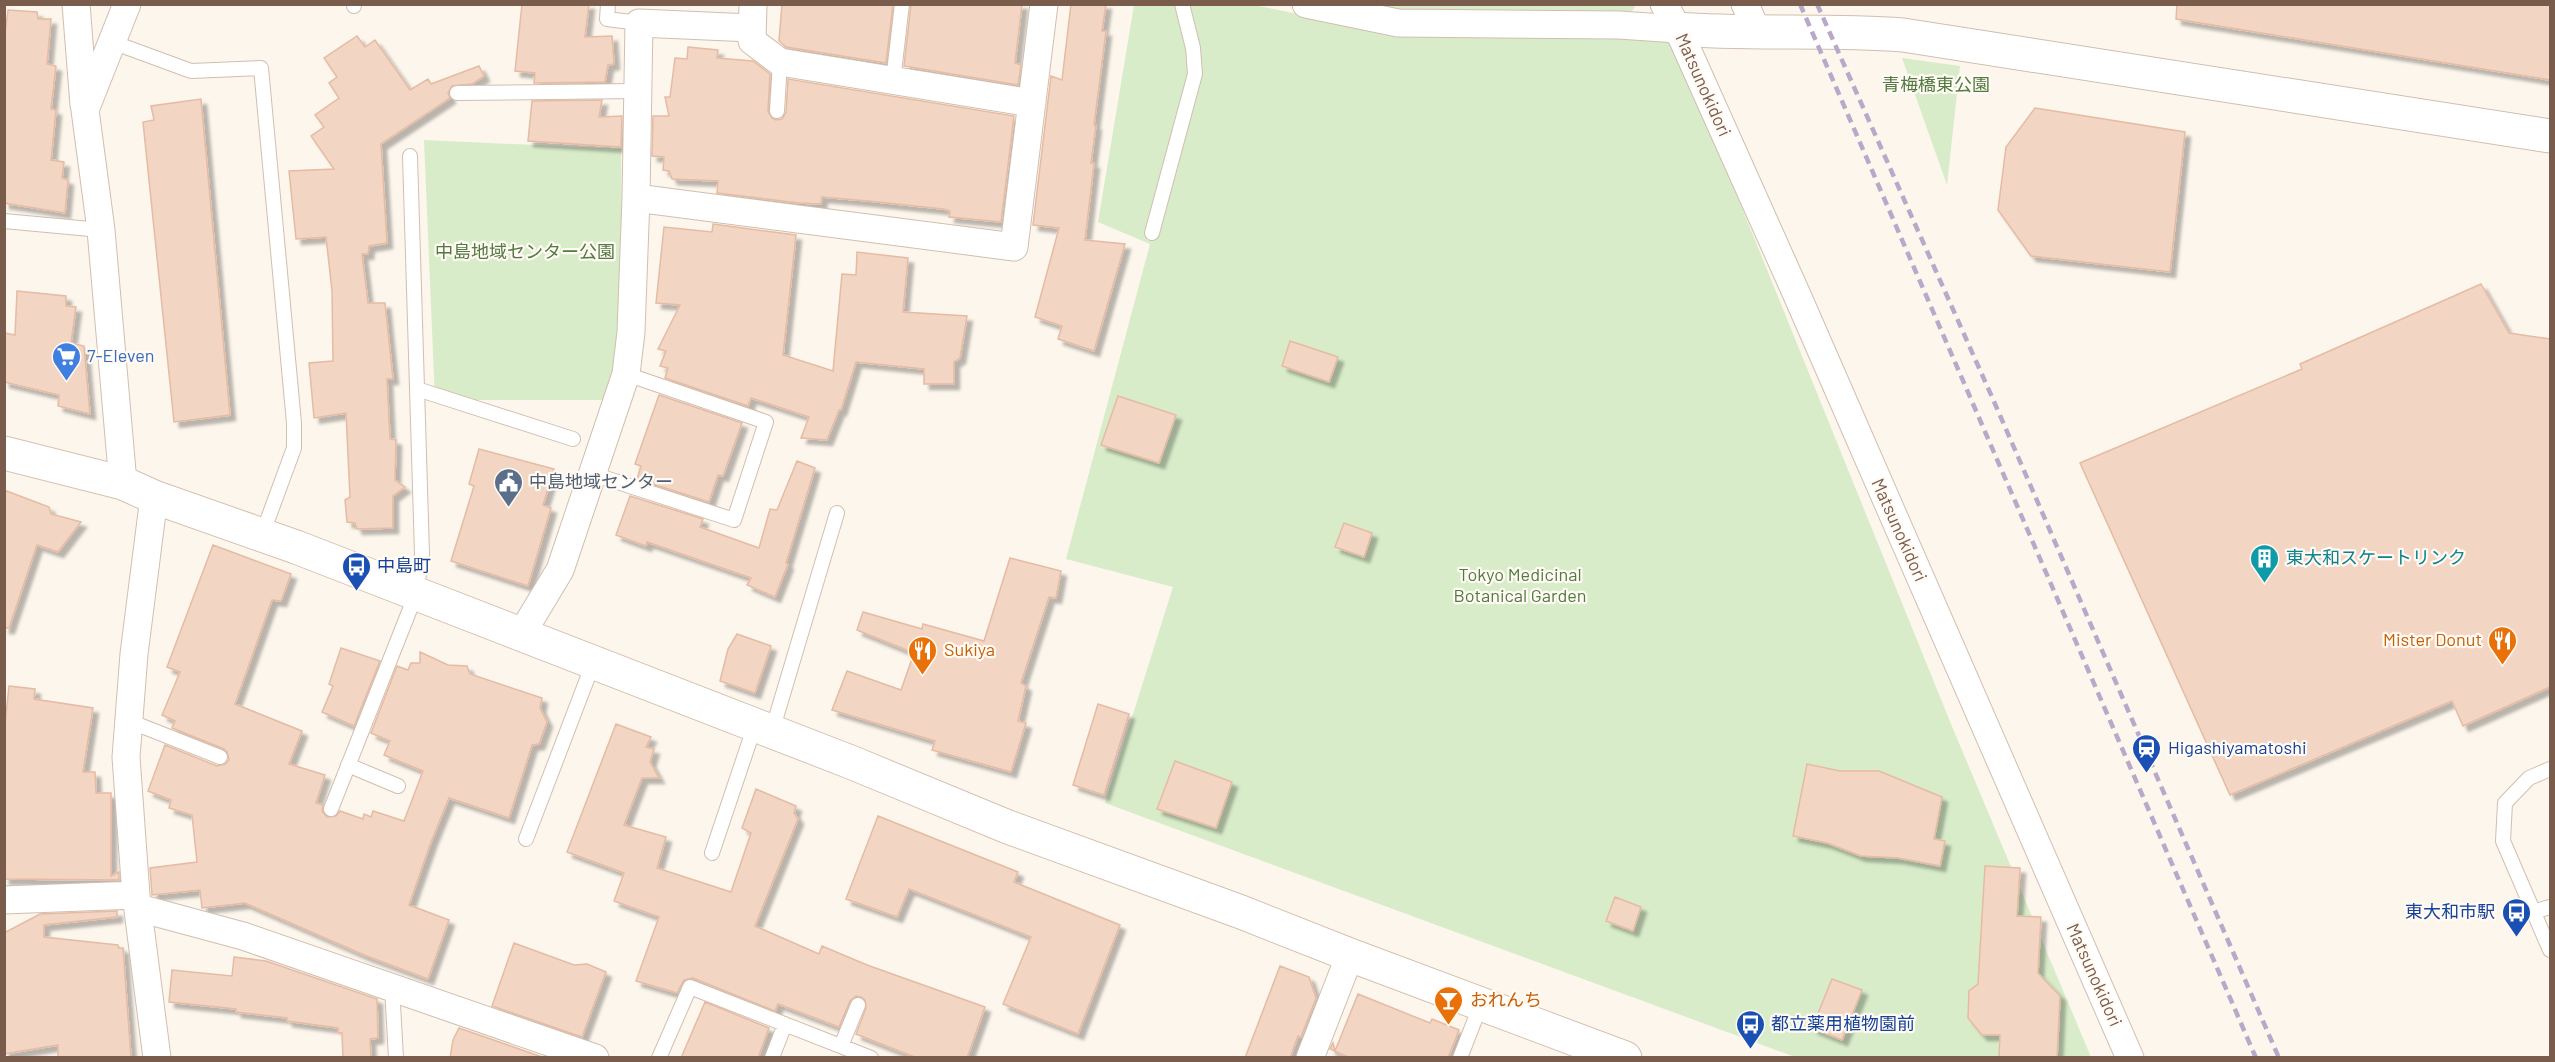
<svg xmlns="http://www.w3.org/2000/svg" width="2555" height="1062" font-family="Barlow,'Noto Sans JP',sans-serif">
<defs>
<filter id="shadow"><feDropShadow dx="5.5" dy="5.5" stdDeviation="1.5" flood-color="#0004"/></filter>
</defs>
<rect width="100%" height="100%" fill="#fdf6ec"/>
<path fill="#d8ecc9" d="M1134 5H1254L1400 35H1672L1951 724 2091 1057H1795L1105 803 1173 587 1066 559 1150 244 1098 222Z
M1355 5H1636L1632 11 1399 13Z
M1902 58 1960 66 1947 185Z
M424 140 621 149 623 324 607 400H435Z"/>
<path fill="#f3d5c3" stroke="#e6bba3" stroke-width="1.5" filter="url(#shadow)" d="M522 4H589L585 37 612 36 614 64 608 65 605 82 534 83 535 73 515 71Z
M782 4H893L886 63 786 47 779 41Z
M911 4H1022L1015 63 1021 65 1018 85 904 66Z
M1071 4H1106L1102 31H1106L1094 125H1096L1091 163H1094L1085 240 1125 244 1094 351 1058 339 1062 326 1035 317 1059 228 1033 225 1051 76 1062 80Z
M2177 4H2550V80L2176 19Z
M8 10 37 12 38 19H51L47 64 56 66 51 109 56 110 51 160 64 162 62 178 68 180 65 213 4 203V42Z
M357 36 365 47 375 40 410 90 428 79 431 84 479 66 484 76 472 84 452 86 448 93 450 98 381 144 387 243 369 246 368 254H362L368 303H385L393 379H387L390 439 396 440 395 480 405 487 393 496V528L357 529 355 523 347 522 345 500 350 497 346 413 314 418 309 363 333 361 332 291 326 237 296 239 289 171 334 169 311 136 324 127 315 115 339 98 329 83 337 77 324 58Z
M688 47 718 50 717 58 753 61 770 74 768 111 772 118 776 120 782 119 786 112 788 79 1014 116 1001 222 949 217 950 211 943 209 868 201 822 197 821 204 799 203 717 193 718 181 672 179 669 171 663 170 664 157 652 156 653 116H669L665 97H670L675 58 687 59Z
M201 99 230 415 174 422 143 122 154 120 151 106Z
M602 100 599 117 622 116 621 147 528 141 532 101Z
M2035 108 2185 132 2170 272 2031 256 1998 210 2006 147Z
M713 224 796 235 783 355 833 371 842 274 856 275 857 252 908 258 903 312 967 316 960 358 954 362V384H924V369L856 362 841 410H839L827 440 801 438 809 417 751 398 748 406 665 378 668 368 660 366 666 351 658 349 680 305 656 303 664 227 712 232Z
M2481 284 2509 333 2550 339V687L2463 726 2452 701 2230 795 2080 463 2302 369 2300 364Z
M17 291 66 296V306L76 307 71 343 84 346 90 414 58 406 59 395 4 382V333L15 335Z
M1290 341 1338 357 1329 382 1282 366Z
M659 395 742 423 723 476 718 475 709 502 637 479 641 466 635 464Z
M1118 396 1176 415 1159 463 1101 445Z
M479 449 554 469 543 505 551 508 528 586 451 561 474 486 469 484Z
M797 461 815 468 786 563 788 564 775 597 747 585 751 578 647 542 646 546 616 535 630 496 703 519 700 527 759 548 770 509 777 510Z
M4 490 49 507 51 514 81 522 58 552 37 545 9 628H4Z
M1344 523 1372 533 1364 557 1335 547Z
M213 545 291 574 281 601 272 600 235 704 302 731 289 764 325 775 316 803 323 805 322 811 327 817 336 816 340 811 363 819 364 814 371 817 373 811 404 821 423 771 384 755 390 741 371 733 397 666 408 670 411 663H420V652L448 665 467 666 470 674 542 698 540 708 547 722 539 744 532 745 509 818 449 798 431 842 409 905 449 920 428 979 364 955 245 903 202 908 200 890 152 895 150 868 197 862 192 815 169 808 171 800 148 791 165 745 217 766 225 764 229 760 227 752 224 749 172 728 175 721 162 715 180 672 167 667Z
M1010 558 1061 571 1056 598 1049 597 1021 683 1026 686 1018 721 1026 723 1011 772 932 750 935 741 832 710 847 671 901 690 914 653 857 630 863 612 922 629 923 624 984 641Z
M737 634 771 646 755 693 720 681 728 649Z
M341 648 380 661 354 726 322 712 333 686 329 684Z
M9 686 35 689 34 699 93 708 83 772H95L96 793H111V876L119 872V880L4 879V734Z
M1098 704 1129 714 1104 795 1073 785Z
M616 724 651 737 646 747 654 749 650 762 659 778H642L624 825 666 837 657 868 731 892 751 833 742 828 756 789 796 806 794 813 798 819 755 926 819 954 822 946 867 965 985 1007 967 1058H917L856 1034 866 1008 865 1000 861 997 856 996 850 1001 839 1027 778 1004 775 1011 693 978 684 980 677 993 636 981 659 917 614 901 624 873 567 852Z
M1175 761 1232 782 1216 828 1157 809Z
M1807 764 1840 771H1879L1942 797 1934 839 1945 841 1940 866 1898 858 1861 856 1827 843 1793 836Z
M878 816 1018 872 1014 882 1120 925 1078 1034 1003 1004 1031 937 909 889 897 917 846 899Z
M1985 866 2020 868 2017 916 2041 917 2038 973 2060 996 2057 1058H1999L2000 1035H1982L1968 1018 1969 991 1978 984Z
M1615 897 1641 907 1633 931 1606 921Z
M117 911V917L44 925V937L118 945 119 948H123L131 1058H58V1045L4 1054V933L40 914Z
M514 943 574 965 587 964 606 972 582 1037 492 1006Z
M234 957 266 961 377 999 378 1038 370 1039 371 1058H343L342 1033H338V1028L287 1021V1018L236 1012V1009L169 1002 172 970 232 976Z
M1280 966 1309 977 1316 998 1301 1037 1298 1036 1290 1058H1245Z
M1832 979 1862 990 1842 1040 1812 1028Z
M1358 994 1430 1023 1432 1019 1459 1030 1448 1058H1350L1330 1049 1333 1043 1335 1051Z
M705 1002 769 1028 758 1058H681Z
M459 1028 545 1058H450L453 1040Z"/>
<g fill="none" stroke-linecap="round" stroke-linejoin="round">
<defs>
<path id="service" d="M608 4 607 19 639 23
M354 6V4
M112 42 191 71 261 68 294 423V448L262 535
M893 81 902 4
M457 93 637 91
M777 111 780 62
M4 221 101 230
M1152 233 1195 74 1193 48 1182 4
M417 389 573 439
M593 474 734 520 766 422 626 374
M129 721 220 757
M772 731 837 513
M348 765 398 786
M2550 769 2529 778 2505 803 2503 841 2550 950
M331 809 416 594 422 554 410 156
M526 839 594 661
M712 853 755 725
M2536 911 2550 907
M392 987 396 1058
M841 1046 858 1005
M659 1058 690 987 871 1058
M772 1058 785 1024
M1460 1058 1481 1004"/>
<path id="minor" d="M76 4 84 105
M753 4 752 41 780 62 1032 103
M1306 4 1398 23 1619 25 1678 29
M1664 4 1678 29 1797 295 2130 1058
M1745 4 1757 32
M636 198 1014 247 1044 4
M123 483 101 230 85 110 127 4
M154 497 134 654 126 757 136 895 157 1058
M522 633 560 570 626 374 631 332 636 198 639 23 751 28
M4 900 136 895
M139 908 243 936 595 1058
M1310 1058 1350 955"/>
<path id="tertiary" d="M1678 29C1753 35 1828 29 1903 35L2550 136"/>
<path id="secondary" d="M4 453 123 483 154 497 296 547 853 763 1008 827 1241 912 1350 955 1625 1058"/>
</defs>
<use href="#service" stroke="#d1beb0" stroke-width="16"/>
<use href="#minor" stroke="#d1beb0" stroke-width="29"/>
<use href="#tertiary" stroke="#d1beb0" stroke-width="35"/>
<use href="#secondary" stroke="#d6c0b0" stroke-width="35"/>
<use href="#service" stroke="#fff" stroke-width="14"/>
<use href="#minor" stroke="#fff" stroke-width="27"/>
<use href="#tertiary" stroke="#fff" stroke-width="33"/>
<use href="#secondary" stroke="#fff" stroke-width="33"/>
<path stroke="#b9a8c9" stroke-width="4.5" stroke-dasharray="9 6" stroke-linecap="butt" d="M1800 4 2256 1058
M1817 4 1992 397 2279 1058"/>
</g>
<defs>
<symbol id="supermarket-pin" viewBox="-11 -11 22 30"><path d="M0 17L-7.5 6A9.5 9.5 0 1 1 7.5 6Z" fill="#3f7fe0" stroke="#fffaf3"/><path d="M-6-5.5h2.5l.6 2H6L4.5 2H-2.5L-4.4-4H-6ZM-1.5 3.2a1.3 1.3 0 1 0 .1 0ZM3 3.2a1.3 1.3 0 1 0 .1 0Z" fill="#fff"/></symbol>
<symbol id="civic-pin" viewBox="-11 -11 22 30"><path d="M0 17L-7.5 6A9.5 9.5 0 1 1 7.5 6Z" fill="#5c6f8a" stroke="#fffaf3"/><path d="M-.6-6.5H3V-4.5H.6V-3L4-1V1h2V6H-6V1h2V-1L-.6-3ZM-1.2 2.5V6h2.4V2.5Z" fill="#fff"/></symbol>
<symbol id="building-pin" viewBox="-11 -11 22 30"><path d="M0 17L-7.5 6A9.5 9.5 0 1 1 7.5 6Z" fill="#0f9aa8" stroke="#fffaf3"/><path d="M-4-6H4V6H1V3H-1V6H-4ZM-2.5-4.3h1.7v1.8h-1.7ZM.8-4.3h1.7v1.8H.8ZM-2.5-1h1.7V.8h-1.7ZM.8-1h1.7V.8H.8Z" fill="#fff"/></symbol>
<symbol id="bus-pin" viewBox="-11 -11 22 30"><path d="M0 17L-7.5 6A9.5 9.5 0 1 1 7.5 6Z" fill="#1a4fb4" stroke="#fffaf3"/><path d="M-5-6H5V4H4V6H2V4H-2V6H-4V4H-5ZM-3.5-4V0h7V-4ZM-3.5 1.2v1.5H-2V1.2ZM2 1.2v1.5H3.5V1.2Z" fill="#fff"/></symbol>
<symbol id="restaurant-pin" viewBox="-11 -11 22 30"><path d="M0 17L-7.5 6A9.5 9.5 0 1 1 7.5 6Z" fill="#e8710a" stroke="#fffaf3"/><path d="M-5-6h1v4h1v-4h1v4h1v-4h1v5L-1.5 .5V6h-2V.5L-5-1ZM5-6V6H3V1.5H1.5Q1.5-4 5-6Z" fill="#fff"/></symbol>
<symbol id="station-pin" viewBox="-11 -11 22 30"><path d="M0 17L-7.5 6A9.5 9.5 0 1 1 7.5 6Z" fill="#1a4fb4" stroke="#fffaf3"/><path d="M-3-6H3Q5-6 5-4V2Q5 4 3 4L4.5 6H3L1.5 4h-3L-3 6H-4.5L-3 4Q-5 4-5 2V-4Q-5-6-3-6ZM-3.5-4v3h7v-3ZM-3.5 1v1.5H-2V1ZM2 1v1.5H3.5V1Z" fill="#fff"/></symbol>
<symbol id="bar-pin" viewBox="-11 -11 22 30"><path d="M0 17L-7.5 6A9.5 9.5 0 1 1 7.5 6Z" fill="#e8710a" stroke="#fffaf3"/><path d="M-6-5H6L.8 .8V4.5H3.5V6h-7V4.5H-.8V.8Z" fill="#fff"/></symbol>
</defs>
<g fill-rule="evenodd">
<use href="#supermarket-pin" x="50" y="340" width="33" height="45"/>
<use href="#civic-pin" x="492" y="466" width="33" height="45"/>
<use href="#building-pin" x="2248" y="542" width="33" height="45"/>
<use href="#bus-pin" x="340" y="550" width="33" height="45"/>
<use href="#restaurant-pin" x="2486" y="624" width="33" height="45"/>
<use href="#restaurant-pin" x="906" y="634" width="33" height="45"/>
<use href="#station-pin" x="2130" y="732" width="33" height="45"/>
<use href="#bus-pin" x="2500" y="896" width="33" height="45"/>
<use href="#bar-pin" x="1432" y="984" width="33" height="45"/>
<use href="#bus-pin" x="1734" y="1008" width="33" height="45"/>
</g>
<g text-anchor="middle" stroke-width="4.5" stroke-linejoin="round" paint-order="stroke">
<g font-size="18" fill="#7a5c4d" stroke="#fffaf3">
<text transform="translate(1703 85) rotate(66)" y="6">Matsunokidori</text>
<text transform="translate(1899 530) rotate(66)" y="6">Matsunokidori</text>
<text transform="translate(2094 975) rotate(66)" y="6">Matsunokidori</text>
</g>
<g font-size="18" fill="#537a41" stroke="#fffaf3">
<text x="1936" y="91">青梅橋東公園</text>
<text x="525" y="258">中島地域センター公園</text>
<text x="1520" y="581">Tokyo Medicinal<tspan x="1520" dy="21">Botanical Garden</tspan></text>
</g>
<g font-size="18" fill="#366cbe" stroke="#fffaf3" text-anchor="start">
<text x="87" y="362">7-Eleven</text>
</g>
<g font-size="18" fill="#4e5e75" stroke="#fffaf3" text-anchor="start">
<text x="529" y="488">中島地域センター</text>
</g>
<g font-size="18" fill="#0d838f" stroke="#fffaf3" text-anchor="start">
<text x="2286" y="564">東大和スケートリンク</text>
</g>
<g font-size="18" fill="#164399" stroke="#fffaf3" text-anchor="start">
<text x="377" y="572">中島町</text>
<text x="2168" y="754">Higashiyamatoshi</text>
<text x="2495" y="918" text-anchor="end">東大和市駅</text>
<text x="1771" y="1030">都立薬用植物園前</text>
</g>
<g font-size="18" fill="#c56008" stroke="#fffaf3" text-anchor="start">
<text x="2482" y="646" text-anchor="end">Mister Donut</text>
<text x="944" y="656">Sukiya</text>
<text x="1470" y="1006">おれんち</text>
</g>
</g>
<rect width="2555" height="1062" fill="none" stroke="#7a5c4d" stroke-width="12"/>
</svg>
